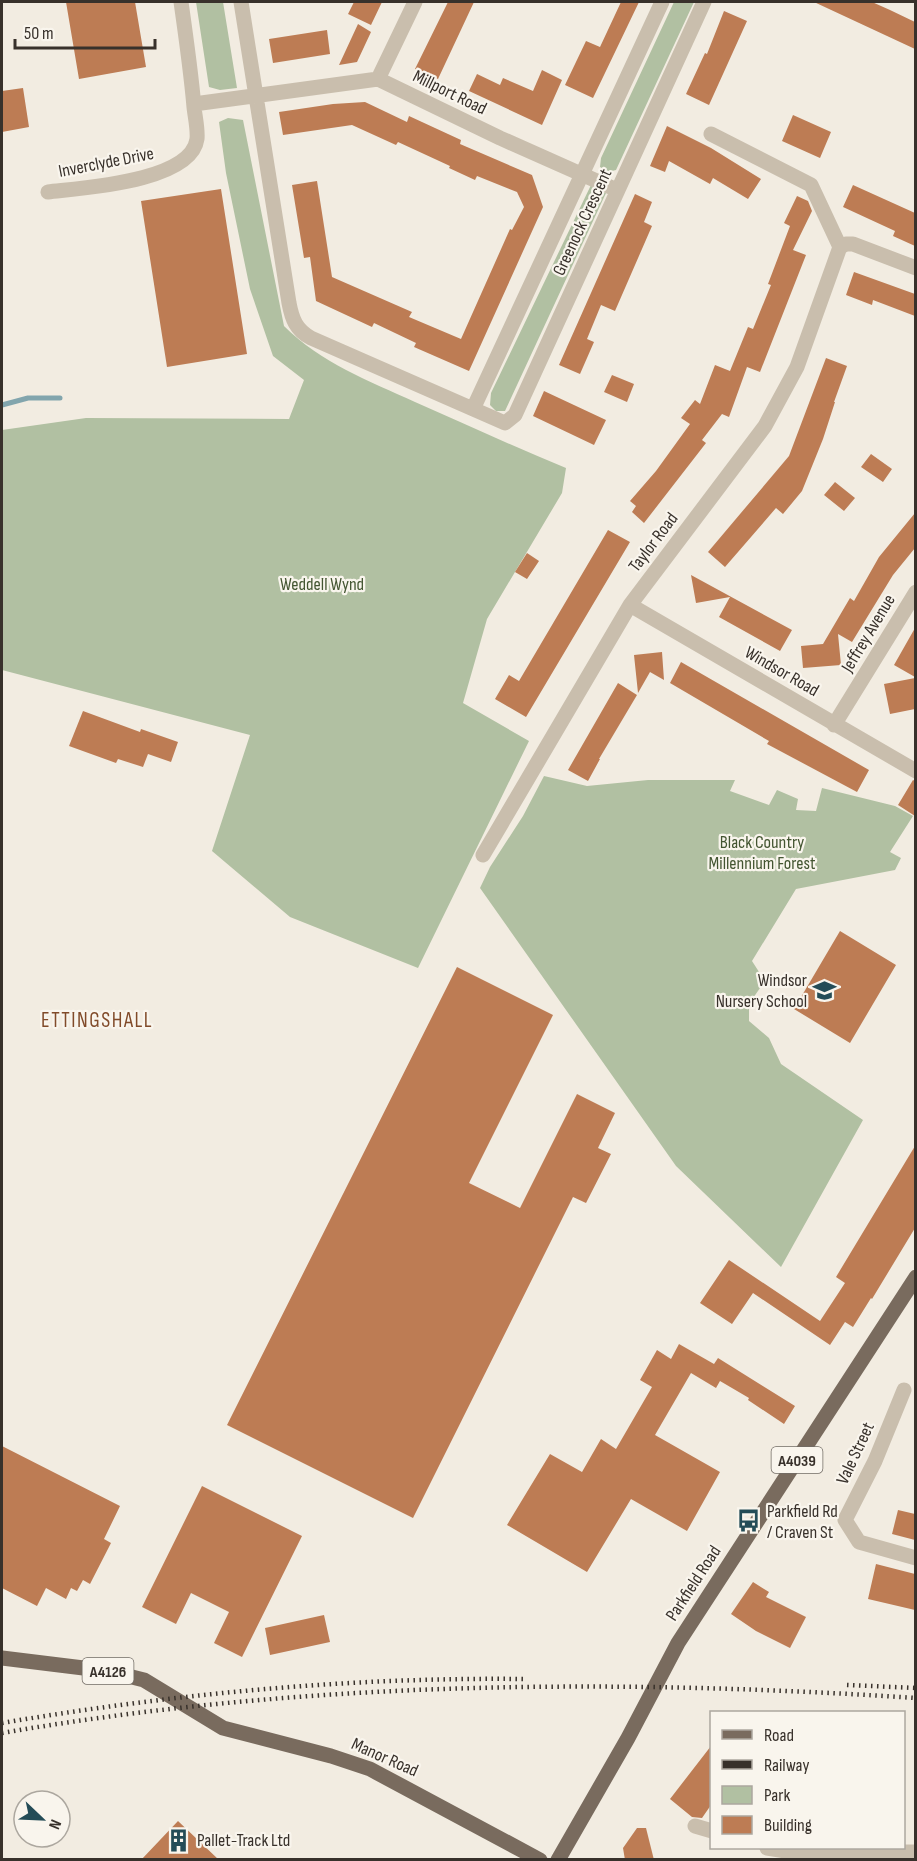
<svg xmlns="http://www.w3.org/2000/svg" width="917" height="1861" font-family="'Sofia Sans Condensed',sans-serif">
<rect width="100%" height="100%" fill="#f2ece1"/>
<path fill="#b1c0a2" d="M196 2H223L237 88 220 90 209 87Z
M674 2H694L616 170 608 172 600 167 601 158Z
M228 118 243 120 284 326C321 363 369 381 415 402 465 424 515 447 566 468L562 493 487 619 463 703 529 741 418 968 290 917 212 851 250 735 2 670V430L86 418 289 419 304 380 273 356 250 289 226 173 219 122Z
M591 185 606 193 505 411H496L490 405 491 393Z
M544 776 587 786 648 780H735L730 791 769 805 777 790 798 799 796 810 816 811 822 788 895 806 913 816 890 852 901 858 895 870 796 889 752 961 761 975 760 988 749 1004V1021L769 1038 781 1064 863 1120 781 1267 676 1166 480 888 490 867 523 816Z"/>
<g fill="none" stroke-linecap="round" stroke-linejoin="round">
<path stroke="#82a5ad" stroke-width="5" d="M2 405 28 398H60"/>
</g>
<path fill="#bd7c54" d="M66 2H135L146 67 79 79Z
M354 2H382L371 25 348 14Z
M448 2H474L438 79 415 69Z
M621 2H639L593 98 565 85 586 41 600 47Z
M814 2H872L890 10 915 22V49Z
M724 11 747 21 709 105 686 94 705 53 707 54Z
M358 24 371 32 357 62 339 65Z
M327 30 330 54 273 63 269 39Z
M542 70 562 80 542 125 469 91 477 74 500 85 503 78 533 91Z
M23 88 29 127 2 132V91Z
M365 102 407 122 409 116 461 140 460 144 532 175 543 207 469 371 414 347 416 343 374 323 372 327 316 301 310 257 304 258 292 185 317 181 332 277 412 312 409 317 461 339 510 229 512 230 524 207 517 192 477 176 475 180 449 168 450 166 398 142 396 145 352 125 283 135 279 112 333 104Z
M793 115 831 132 820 158 782 141Z
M667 126 711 148 761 179 748 199 713 178 710 184 669 161 665 172 650 166Z
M853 185 915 213V246L893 236 895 231 843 207Z
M221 189 247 354 167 367 141 201Z
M635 194 652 202 644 222 652 226 615 311 601 305 587 339 594 342 580 374 559 365Z
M797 196 808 201 812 211 793 250 806 255 760 372 747 367 729 417 722 414 702 440 706 443 644 523 632 512 636 506 630 501 656 471 690 424 681 418 695 400 700 404 715 365 730 371 748 327 753 329 771 285 768 284 790 226 784 223Z
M854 272 915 294V316L873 300 872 305 846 295Z
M826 358 847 366 834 402H835L823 439 802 491 783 514 776 508 725 567 708 552 789 456Z
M612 375 634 384 627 402 604 392Z
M544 391 606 420 594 445 533 416Z
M871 454 892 469 883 482 861 467Z
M835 482 855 498 844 511 824 495Z
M915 513V548L893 575 852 642 838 634 841 665 803 668 801 646 823 644 850 598 854 601 879 557Z
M608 530 630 542 526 717 495 699 509 675 519 681Z
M527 553 539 561 527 579 515 572Z
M691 575 792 630 780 651 719 617 730 597 696 603Z
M915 628V677L894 665Z
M662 652 664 680 650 672 638 693 634 655Z
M681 662 869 770 857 792 767 744 769 741 670 683Z
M915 678V709L890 714 884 684Z
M618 683 637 695 599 759H600L588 781 568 770Z
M83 711 140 732 141 729 178 742 171 762 148 754 143 767 118 759 116 763 69 746Z
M913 780 915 781V816L898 805Z
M840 931 896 965 850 1043 794 1009Z
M457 967 553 1015 469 1183 520 1208 577 1094 615 1113 598 1148 611 1154 586 1203 573 1197 413 1518 227 1425Z
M915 1146V1228L872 1299 871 1298 853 1327 845 1322 830 1345 753 1293 732 1324 700 1303 729 1260 820 1321 845 1283 836 1277Z
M679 1344 714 1364 718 1358 795 1406 784 1424 748 1400 749 1398 720 1381 716 1388 691 1373 655 1435 720 1472 687 1531 631 1499 587 1572 507 1525 550 1454 582 1472 601 1439 616 1449 652 1387 640 1380 657 1350 671 1359Z
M2 1446 120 1506 104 1539 111 1543 90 1584 83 1580 77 1591 71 1588 66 1599 46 1588 37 1606 2 1588Z
M202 1486 302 1536 242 1657 214 1643 229 1612 191 1593 176 1624 142 1607Z
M898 1510 915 1514V1540L892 1534Z
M876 1564 915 1574V1610L868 1599Z
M753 1582 769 1592 766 1597 806 1617 790 1648 756 1631 731 1614Z
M324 1615 330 1642 270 1655 265 1628Z
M711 1746V1805L702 1818 692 1817 670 1799Z
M178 1821 219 1860H141Z
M637 1828H646L654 1860H625L623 1848Z"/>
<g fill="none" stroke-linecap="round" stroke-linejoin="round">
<path stroke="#c9bead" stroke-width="15" d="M241 2 289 303C292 319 296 330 311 338L505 423 515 415 704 2
M378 79 415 2
M194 104 378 79 500 138 617 190
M711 134 811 185 840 247
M48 192C81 188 191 182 197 139 198 129 195 117 194 107 191 72 186 37 181 2
M840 247 846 244H853L916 268
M473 409 662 2
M630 605 916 771
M834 725 916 592
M483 855 630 605 765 426 797 367 840 247
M904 1390 875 1461 845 1520 859 1542 916 1558
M695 1826 712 1831
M767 1848 792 1852H916"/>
<path stroke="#796b5e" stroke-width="15" d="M2 1658 108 1671 144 1680 223 1728 331 1756 370 1769 540 1860
M558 1860 628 1738 678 1643 916 1277"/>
<path stroke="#38312b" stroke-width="4.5" stroke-dasharray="1.5 4.5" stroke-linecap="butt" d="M847 1685 916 1688
M2 1723C173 1694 349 1677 523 1679
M2 1733C303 1681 611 1678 916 1698"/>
</g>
<defs>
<symbol id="school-bare" viewBox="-9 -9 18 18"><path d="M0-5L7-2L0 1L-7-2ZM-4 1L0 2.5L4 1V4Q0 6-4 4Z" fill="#244c57" stroke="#f9f5ed" stroke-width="2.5" paint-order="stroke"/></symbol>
<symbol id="bus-bare" viewBox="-9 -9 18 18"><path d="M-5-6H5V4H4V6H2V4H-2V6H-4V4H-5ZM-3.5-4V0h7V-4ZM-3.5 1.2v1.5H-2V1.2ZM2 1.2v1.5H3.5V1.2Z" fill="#244c57" stroke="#f9f5ed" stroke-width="2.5" paint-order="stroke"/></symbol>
<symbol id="building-bare" viewBox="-9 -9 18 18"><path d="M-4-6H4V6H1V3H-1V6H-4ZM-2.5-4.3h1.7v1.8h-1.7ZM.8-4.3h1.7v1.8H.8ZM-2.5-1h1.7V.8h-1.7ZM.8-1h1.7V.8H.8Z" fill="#244c57" stroke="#f9f5ed" stroke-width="2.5" paint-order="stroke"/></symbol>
</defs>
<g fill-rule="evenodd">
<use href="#school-bare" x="808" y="974" width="33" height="33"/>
<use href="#bus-bare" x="732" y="1504" width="33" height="33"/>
<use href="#building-bare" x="162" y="1824" width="33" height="33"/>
</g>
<g text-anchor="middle" stroke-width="4.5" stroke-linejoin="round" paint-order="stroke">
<g fill="#f9f5ed" stroke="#726c65" stroke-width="1.5">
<rect x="771.5" y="1447" width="51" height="26" rx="4.5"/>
<rect x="82.5" y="1658" width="51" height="26" rx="4.5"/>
</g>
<g font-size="16" font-weight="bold" fill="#38312b">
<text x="797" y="1466">A4039</text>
<text x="108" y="1677">A4126</text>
</g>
<g font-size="18" fill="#38312b" stroke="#f9f5ed">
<text transform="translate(450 92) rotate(26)" y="6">Millport Road</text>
<text transform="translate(106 162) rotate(-11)" y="6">Inverclyde Drive</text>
<text transform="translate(582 222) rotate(-65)" y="6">Greenock Crescent</text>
<text transform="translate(653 542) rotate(-53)" y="6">Taylor Road</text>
<text transform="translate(868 633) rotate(-59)" y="6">Jeffrey Avenue</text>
<text transform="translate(782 671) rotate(30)" y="6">Windsor Road</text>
<text transform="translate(855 1453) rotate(-65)" y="6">Vale Street</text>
<text transform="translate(693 1583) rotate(-57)" y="6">Parkfield Road</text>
<text transform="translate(385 1757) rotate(24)" y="6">Manor Road</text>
</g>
<g font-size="18" fill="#435531" stroke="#f9f5ed">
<text x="322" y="590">Weddell Wynd</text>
<text x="762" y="848">Black Country<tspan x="762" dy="21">Millennium Forest</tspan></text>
</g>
<g font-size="18" fill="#38312b" stroke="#f9f5ed" text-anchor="start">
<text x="807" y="986" text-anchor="end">Windsor<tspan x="807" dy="21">Nursery School</tspan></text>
<text x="767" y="1517">Parkfield Rd<tspan x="767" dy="21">/ Craven St</tspan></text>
<text x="197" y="1846">Pallet-Track Ltd</text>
</g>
<g font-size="21" letter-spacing="1.5" fill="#814b2a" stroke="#f9f5ed">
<text x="97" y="1027">ETTINGSHALL</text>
</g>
</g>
<rect width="917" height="1861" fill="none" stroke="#38312b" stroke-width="6"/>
<rect x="710" y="1711" width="195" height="138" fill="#f9f5ed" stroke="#aca79f" stroke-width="1.5"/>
<rect x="722" y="1730" width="30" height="9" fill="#796b5e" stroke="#aca79f" stroke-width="1.5"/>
<text x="764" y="1741" font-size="18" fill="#38312b">Road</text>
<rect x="722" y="1760" width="30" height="9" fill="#38312b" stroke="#aca79f" stroke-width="1.5"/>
<text x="764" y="1771" font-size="18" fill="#38312b">Railway</text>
<rect x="722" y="1786" width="30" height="18" fill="#b1c0a2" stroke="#aca79f" stroke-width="1.5"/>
<text x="764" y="1801" font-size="18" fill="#38312b">Park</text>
<rect x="722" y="1816" width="30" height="18" fill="#bd7c54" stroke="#aca79f" stroke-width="1.5"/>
<text x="764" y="1831" font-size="18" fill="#38312b">Building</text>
<g transform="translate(42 1819) rotate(113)"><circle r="28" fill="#f9f5ed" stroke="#aca79f" stroke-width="1.5"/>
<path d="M0-4.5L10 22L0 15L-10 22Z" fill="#244c57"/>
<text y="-9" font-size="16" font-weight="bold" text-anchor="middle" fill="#38312b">N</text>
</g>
<path d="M15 39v9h140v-9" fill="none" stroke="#38312b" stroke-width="3"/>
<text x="24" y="39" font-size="18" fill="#38312b" stroke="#f9f5ed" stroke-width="4.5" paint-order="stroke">50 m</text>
</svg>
